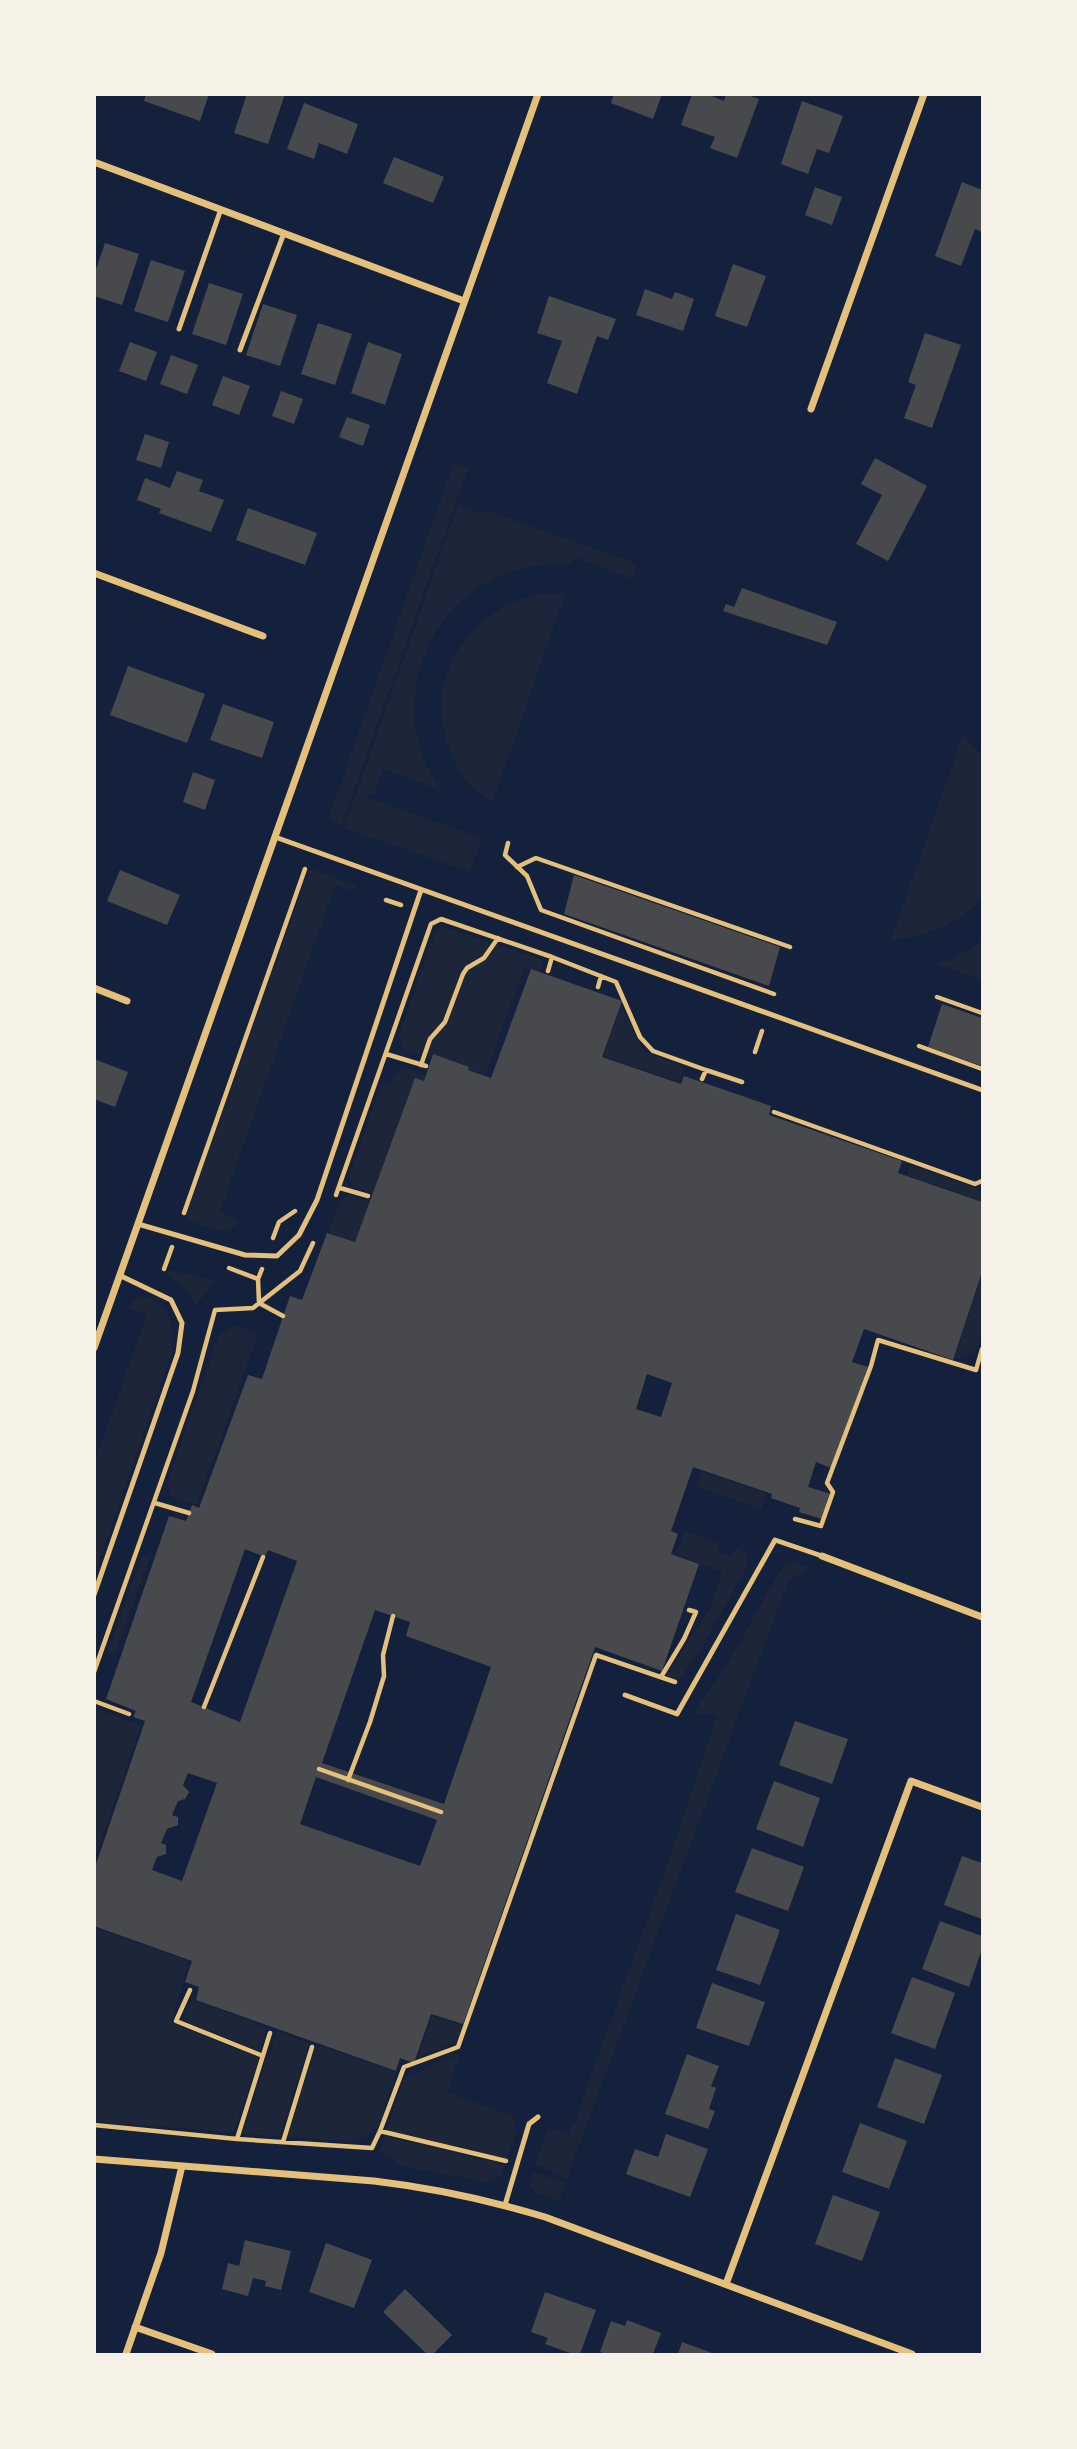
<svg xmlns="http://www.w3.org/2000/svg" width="1077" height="2449" font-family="Commissioner,sans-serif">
<rect width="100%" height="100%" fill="#14213d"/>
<path fill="#1d2539" d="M454 462 468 468 341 827 329 817Z
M458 505 484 514 485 510 632 562V564L637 566 632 579 575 557 571 564C476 559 408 630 415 725 417 748 428 769 439 789L383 769 374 794H367L368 798 482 838 470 872 344 828Z
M542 593H565L493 802C471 791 459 774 450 750 422 677 468 609 542 593Z
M963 735 982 756V897C961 925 925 936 891 940Z
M312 869 356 886 354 891 335 885 220 1211 239 1221C226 1240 204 1225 187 1219L186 1215 308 872Z
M440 926 543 960 540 972 524 968 485 1075 468 1070 469 1067 433 1054 431 1058 405 1051 399 1036 433 939Z
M982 941V980L936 964 952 960Z
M621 1006 644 1051 684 1067 679 1082 603 1056Z
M400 1067 426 1075 424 1081 415 1078 373 1193 353 1186 349 1176 382 1084 389 1085Z
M910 1165 982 1190V1202L907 1175Z
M351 1195 370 1202 355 1242 328 1232 342 1199Z
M168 1270 215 1281 196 1306 186 1290 168 1275Z
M982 1274V1330L975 1352 960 1359 955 1357Z
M140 1296C170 1301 175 1327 172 1352L95 1573V1462L147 1314 127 1308Z
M235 1326 255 1332 257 1337 197 1505 173 1498 167 1484 219 1335Z
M702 1471 767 1494 761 1509 695 1486Z
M685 1531 720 1544 717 1552 731 1557 735 1548 745 1553 748 1564 701 1649 679 1680 666 1676 710 1608 722 1572 676 1554Z
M142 1556 149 1559 115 1655 107 1652Z
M797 1561 798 1564 810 1568 788 1581 567 2178 535 2165 547 2130 552 2128 569 2134 573 2123 578 2121 579 2109 666 1868 717 1716 715 1714 695 1715V1710L727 1665 778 1574 785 1566Z
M95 1708 141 1725 95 1860 94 1708Z
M94 1928 189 1961 171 2023 259 2058 234 2132 95 2122Z
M193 2000 266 2027 260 2051 183 2020 188 2004Z
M432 2016 465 2026 455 2043 418 2057Z
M277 2031 309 2043 280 2136 242 2134Z
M320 2046 396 2072 378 2128 367 2135 357 2141H348L287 2137 316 2048Z
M460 2053 447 2092 512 2116C521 2129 512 2145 507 2159L387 2130 404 2078Z
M385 2136 495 2163 504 2165C503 2175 497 2180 488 2182L401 2166 391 2156 381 2153V2146Z
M533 2172 566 2183 559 2201 534 2192 530 2186Z"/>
<path fill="#48494c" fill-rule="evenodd" d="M146 94H209L200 121 144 101Z
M247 94H285L268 144 234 133Z
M614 94H662L653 119 611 103Z
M692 94H707L724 101 726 94H745L759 99 737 158 710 148 715 137 681 125Z
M802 101 843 116 829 153 817 149 808 174 781 164Z
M304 103 358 124 347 154 319 143 314 159 287 149Z
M394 157 444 177 433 203 383 183Z
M962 182 982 190V232L975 229 961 266 935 256Z
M815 187 842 197 832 225 805 215Z
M105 243 139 254 122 305 94 296V275Z
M151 260 185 271 168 322 134 311Z
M733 264 766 276 747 327 715 316Z
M209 283 243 294 226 345 192 334Z
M645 289 672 299 675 292 694 299 683 331 636 315Z
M549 296 616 319 608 340 597 336 577 394 547 383 562 341 537 333Z
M263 304 297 315 280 366 246 355Z
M318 323 352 334 335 385 301 374Z
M925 333 961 345 932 428 904 418 916 385 908 382Z
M130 342 157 352 146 381 119 371Z
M368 342 402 354 385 405 351 393Z
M171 355 198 365 187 394 160 384Z
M223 376 250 386 239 415 212 405Z
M281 391 303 399 294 424 272 416Z
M347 417 370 425 363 446 339 437Z
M145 434 169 442 161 468 136 460Z
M875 458 927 486 888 561 856 544 882 495 861 484Z
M177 471 203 480 199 491 224 500 211 532 159 513 161 509 137 500 145 478 170 488Z
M248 508 317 533 305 565 236 540Z
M742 588 837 622 827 645 723 611 726 604 734 607Z
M128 666 205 694 187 743 110 715Z
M223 704 274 722 262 758 210 740Z
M193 772 215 780 205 810 183 802Z
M120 870 180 895 167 925 107 901Z
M574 875 780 947 769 986 564 914Z
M531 969 622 1001 602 1057 681 1084 684 1076 771 1106 769 1115 902 1161 898 1173 982 1202V1272L953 1360 864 1329 852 1362 868 1367 831 1468 816 1462 808 1487 831 1494 822 1519 799 1512 800 1508 771 1498 772 1494 693 1467 671 1531 678 1534 671 1554 699 1564 662 1671 595 1647 463 2024 431 2014 414 2063 400 2058 396 2071 196 2000 199 1987 185 1982 192 1961 94 1926V1870L145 1721 133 1717 136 1711 106 1699 169 1516 186 1521 192 1505 199 1508 248 1375 262 1379 290 1296 302 1300 327 1233 355 1242 415 1078 424 1081 433 1054 469 1067 468 1070 491 1078ZM647 1374 672 1383 661 1417 636 1409ZM245 1549 265 1557 268 1550 297 1561 240 1722 191 1702ZM375 1610 410 1622 406 1636 491 1667 444 1804 322 1763ZM188 1773 217 1783 182 1881 152 1870 157 1857 166 1854V1845L161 1843 167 1829 178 1825V1817L172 1815 178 1801 185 1799 189 1792 183 1785ZM316 1777 437 1820 420 1866 300 1824Z
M942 1004 982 1018V1066L928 1047Z
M94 1059 128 1072 115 1107 94 1099Z
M795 1721 848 1739 832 1784 779 1765Z
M774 1781 820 1798 803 1847 756 1829Z
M752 1848 804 1867 788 1911 735 1892Z
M962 1856 982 1863V1919L944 1905Z
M736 1914 780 1930 760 1985 716 1970Z
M940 1921 982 1936V1949L969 1987 922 1969Z
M912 1977 955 1993 935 2049 891 2033Z
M712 1983 765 2002 749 2046 696 2028Z
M687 2054 719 2066 711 2086 716 2088 709 2109 715 2111 708 2129 665 2114Z
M895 2058 942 2075 924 2124 877 2107Z
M860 2123 907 2141 889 2189 842 2172Z
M666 2134 708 2149 690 2197 626 2174 635 2149 658 2157Z
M833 2195 880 2212 862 2261 815 2244Z
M245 2240 291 2251 281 2290 265 2286 266 2281 253 2278 248 2296 222 2289 228 2263 239 2266Z
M326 2243 372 2260 354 2308 309 2292Z
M405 2289 452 2335 433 2354H427L383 2312Z
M545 2292 596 2310 580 2354H573L545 2344 548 2338 531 2332Z
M627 2320 661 2333 653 2354H606L600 2352 611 2321 625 2326Z
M682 2342 715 2354H678Z"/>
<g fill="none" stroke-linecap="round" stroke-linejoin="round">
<path stroke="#e5c07b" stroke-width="4.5" d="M508 843 505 855 527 876 541 910 774 994
M517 867 536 858 790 947
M386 900 401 905
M548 971 552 957
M598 987 601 976
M937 997 982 1013
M919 1046 982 1069
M755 1052 762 1031
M386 1054 426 1066
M421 1065 430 1039 445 1022 463 974 467 968 484 958 498 938
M702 1079 706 1070 742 1082
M774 1112 975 1184 982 1181
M340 1188 368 1196
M336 1195 431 924 441 919 552 957 616 982 640 1037 653 1051 706 1070
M184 1213 305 869
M273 1238 279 1222 295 1211
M229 1268 258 1279 259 1303 283 1316
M164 1269 172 1247
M258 1279 262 1269
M155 1503 189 1513
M795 1519 821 1526 833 1492 827 1483 871 1366 878 1340 976 1370 982 1349
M94 1672 193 1391 215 1310 253 1308 300 1271 313 1243
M661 1677 684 1639 696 1612 689 1610
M94 1701 129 1714
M204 1707 263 1557
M319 1769 441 1812
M348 1780 370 1722 384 1676 383 1655 393 1616
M190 1990 176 2021 263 2056
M94 2125 237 2139 372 2148 380 2131 506 2161
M380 2131 404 2067 458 2047 596 1655 675 1682
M237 2139 270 2033
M283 2142 312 2047"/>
<path stroke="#e5c07b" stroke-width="5" d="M179 329 221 209
M240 350 284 233
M275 837 982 1090
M138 1224 245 1255 277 1256 299 1235 317 1200 421 890
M94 1595 178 1353 182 1323 171 1300 121 1276
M625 1695 677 1714 775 1540 822 1556
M505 2205 529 2124 538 2117"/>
<path stroke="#e5c07b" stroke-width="7" d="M94 162 464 301
M811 409 924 94
M94 573 263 636
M94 988 127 1001
M94 1348 538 94
M822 1556 982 1617
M94 2159 374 2181C433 2188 489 2200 545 2217L912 2354
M726 2284 911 1781 982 1807
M135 2327 212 2354
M126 2354 161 2253 182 2166"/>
</g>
<rect width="1077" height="2449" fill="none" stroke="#f6f1e7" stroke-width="192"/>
</svg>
